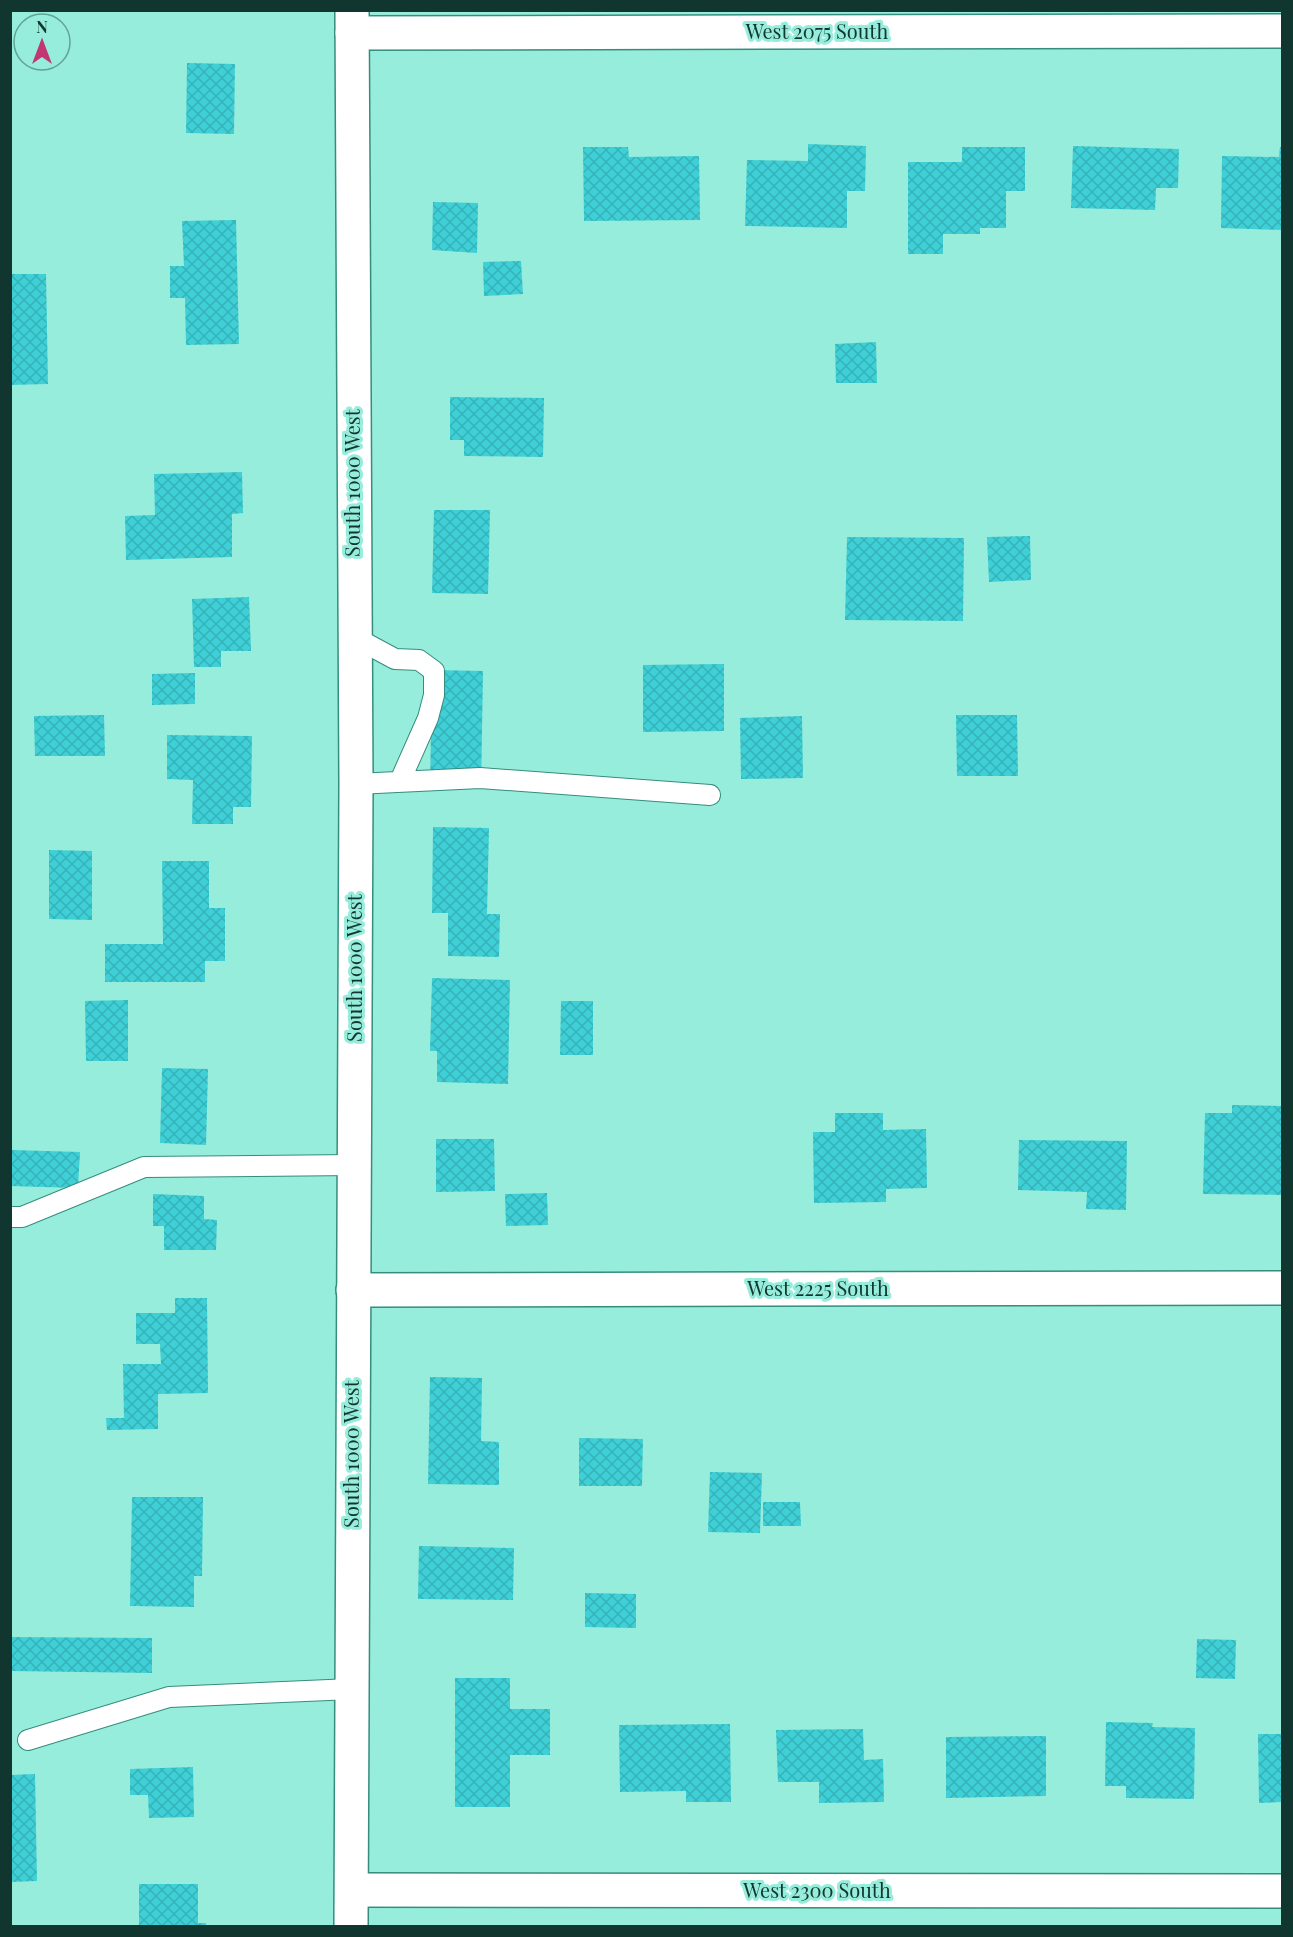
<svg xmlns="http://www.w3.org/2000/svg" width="1293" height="1937" font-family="'Playfair Display',serif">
<defs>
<pattern id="building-cross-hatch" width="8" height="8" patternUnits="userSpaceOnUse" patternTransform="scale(1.5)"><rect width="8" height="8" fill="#3ed0d6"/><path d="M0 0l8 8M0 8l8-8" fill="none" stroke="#35b3b8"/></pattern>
</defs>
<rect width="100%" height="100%" fill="#97eddb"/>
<path fill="url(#building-cross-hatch)" d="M187 63 235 64 234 134 186 133Z
M808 144 866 146 865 191H847V228L745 226 747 160 808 161Z
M1073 146 1179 149 1178 188H1156L1155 210 1071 208Z
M583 147H628L629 157 699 156 700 220 584 221Z
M962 147H1025V191H1006V228H980V234H943V254H908V162H962Z
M1280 147H1282V230L1221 228 1222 156 1279 157Z
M433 202 478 203 477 253 432 250Z
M236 220 239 344 186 345 185 298H170V266H184L182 221Z
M521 261 523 294 484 296 483 262Z
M10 274H46L48 384 10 385Z
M876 342 877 383H836L835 344Z
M450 397 544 398 543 457 464 456V440H450Z
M242 472 243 513 232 514V557L126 560 125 516 155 515 154 474Z
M434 510H490L488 594 432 593Z
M1030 536 1031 580 989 582 987 537Z
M847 537 964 538 963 621 845 620Z
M249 597 251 651H221V667H194L192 599Z
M724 664V731L643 732V665Z
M432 670 483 671 481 789H430Z
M195 673V704L152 705V674Z
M104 715 105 756H35L34 716Z
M956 715H1017L1018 776H957Z
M802 716 803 778 741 779 740 718Z
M167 735 252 736 251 807H233V824H192L193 780 167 779Z
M433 827 489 828 487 914H500L499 957 448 956V913H432Z
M49 850 92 851V920L49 919Z
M162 861H209V908H225V961H205V982H105V944H163Z
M432 978 510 980 508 1084 437 1082V1051H430Z
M128 1000V1061H86L85 1001Z
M561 1001H593V1055H560Z
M162 1068 208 1069 206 1145 160 1143Z
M1232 1105 1282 1106V1195L1203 1194 1205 1113H1232Z
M835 1113H883V1130L926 1129 927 1188 886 1189V1202L814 1203 813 1132H835Z
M436 1139H494L495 1191 436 1192Z
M1019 1140 1127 1141 1126 1210 1086 1209 1087 1192 1018 1190Z
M11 1150 80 1152 78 1188 10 1186Z
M547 1193 548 1225 506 1226 505 1194Z
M153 1194 204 1196V1219L217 1220 216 1250H164V1226H153Z
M175 1298H207L208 1393 158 1394V1429L107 1430 106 1418H124L123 1364H161L160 1344H136V1313H175Z
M430 1377 482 1378 481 1441 499 1442V1485L428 1484Z
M579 1438 643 1439 642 1486H579Z
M710 1472 762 1473 760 1533 708 1532Z
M132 1497H203L202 1576H194V1607L130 1606Z
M763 1502H800L801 1526H763Z
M419 1546 514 1548 513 1600 418 1599Z
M585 1593 636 1594V1628L585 1627Z
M10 1637 152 1638V1673L10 1671Z
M1197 1639 1236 1640 1235 1679 1196 1678Z
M455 1678H510V1709H550V1755H510V1807H455Z
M1106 1722 1153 1723 1152 1727 1195 1728 1194 1799 1126 1798V1786H1105Z
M730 1724 731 1802H686V1791L620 1792 619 1725Z
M863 1729 864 1760 883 1759 884 1802 819 1803V1782H778L776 1730Z
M1258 1734H1282V1802L1259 1803Z
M1046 1736V1796L946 1798V1737Z
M193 1767 194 1817 149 1818 148 1795H130V1769Z
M35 1774 37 1881 10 1882V1775Z
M139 1884H198V1923H206V1926H139Z"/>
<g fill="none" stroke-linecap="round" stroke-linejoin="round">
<defs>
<path id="service" d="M354 637 395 659 419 660 434 671V695L428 718 400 781
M356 784 480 778 710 795
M10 1217H22L144 1167 354 1165
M28 1740 169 1697 352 1689"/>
<path id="minor" d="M352 33 1282 31
M353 1290 1282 1288
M352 1890 1282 1891"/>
<path id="secondary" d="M351 1926 356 784 352 10"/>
</defs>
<use href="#service" stroke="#348d7d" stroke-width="22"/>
<use href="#minor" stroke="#348d7d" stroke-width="36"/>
<use href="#secondary" stroke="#348d7d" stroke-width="36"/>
<use href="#service" stroke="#fff" stroke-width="20"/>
<use href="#minor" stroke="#fff" stroke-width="33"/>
<use href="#secondary" stroke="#fff" stroke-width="33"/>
</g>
<g text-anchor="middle" stroke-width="6" stroke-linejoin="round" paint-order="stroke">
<g font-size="20" fill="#11362f" stroke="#97eddb">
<text x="817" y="39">West 2075 South</text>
<text transform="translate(353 483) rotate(-90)" y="7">South 1000 West</text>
<text transform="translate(355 968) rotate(-90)" y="7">South 1000 West</text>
<text x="818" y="1296">West 2225 South</text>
<text transform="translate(352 1454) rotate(-90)" y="7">South 1000 West</text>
<text x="817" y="1898">West 2300 South</text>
</g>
</g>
<rect width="1293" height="1937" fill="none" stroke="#11362f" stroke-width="24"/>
<g transform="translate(42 42)"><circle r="28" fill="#97eddb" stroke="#61a496" stroke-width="1.5"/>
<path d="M0-4.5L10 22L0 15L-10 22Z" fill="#c03771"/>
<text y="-9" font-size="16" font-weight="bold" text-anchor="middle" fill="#11362f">N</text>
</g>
</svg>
